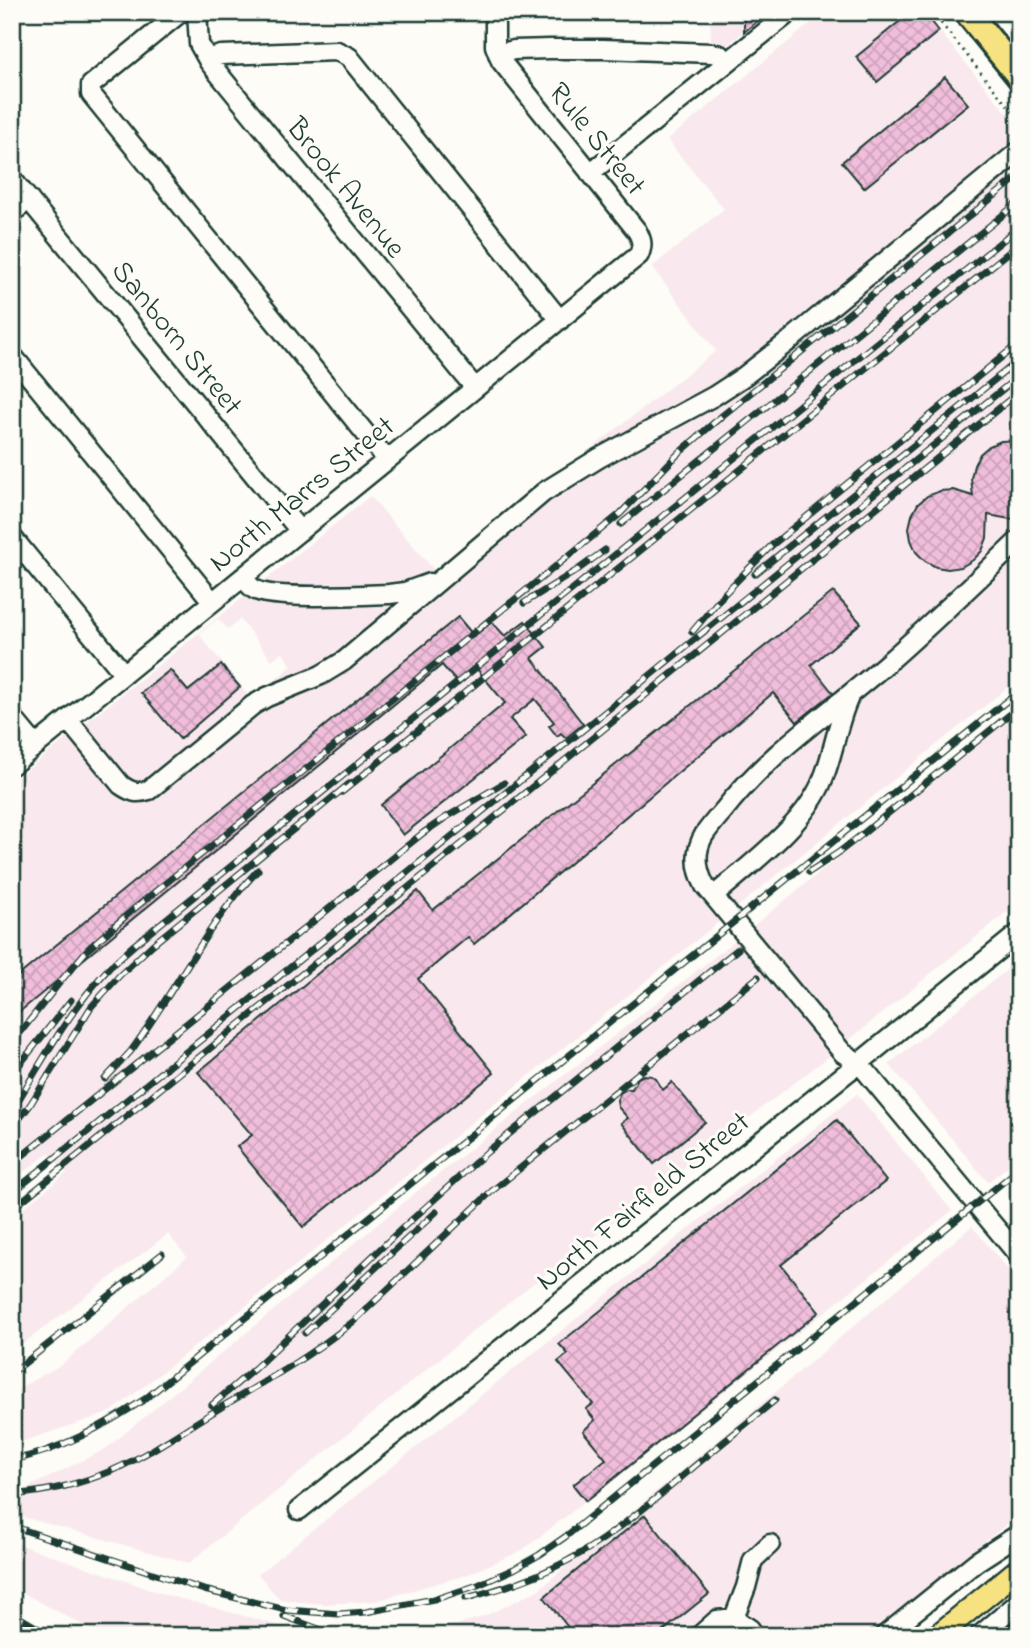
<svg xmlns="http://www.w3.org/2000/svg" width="1031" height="1648" font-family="'Indie Flower',sans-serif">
  <defs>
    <pattern id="building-cross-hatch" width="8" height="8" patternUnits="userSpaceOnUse" patternTransform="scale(1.75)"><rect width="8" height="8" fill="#f0bdda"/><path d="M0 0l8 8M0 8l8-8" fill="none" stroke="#cda3bc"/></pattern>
  </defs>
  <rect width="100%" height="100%" fill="#fdfcf7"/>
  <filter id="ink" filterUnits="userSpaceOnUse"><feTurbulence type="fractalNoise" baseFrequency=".0143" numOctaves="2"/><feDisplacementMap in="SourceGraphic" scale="14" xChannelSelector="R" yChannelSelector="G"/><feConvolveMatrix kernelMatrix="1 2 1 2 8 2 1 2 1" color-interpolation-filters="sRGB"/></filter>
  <g filter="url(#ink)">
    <path fill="#f9e9ee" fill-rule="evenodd" d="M710,12H769L726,46L711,47Z
      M825,12H924L1019,128V678L236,1314L111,1412L12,1445V1392L61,1365L187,1257L168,1234L12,1352V1217L67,1173L49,1153L12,1181V782L370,496L435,571L716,351L652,267L724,209L667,140ZM218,619L228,629L240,619L272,660L282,652L292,666L251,699L199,634Z
      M1019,711V902L832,1054L518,1295L189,1563L12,1514V1499L33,1485L107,1448L425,1185L737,939Z
      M1019,960V1157L988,1182L889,1064Z
      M857,1094L952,1211L586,1501L521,1551L466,1575L375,1601L324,1604L280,1600L258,1574Z
      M972,1226L1019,1283V1515L864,1636H424L487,1615L538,1590L785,1384Z
      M12,1542L167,1595L284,1627L308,1636H103L12,1587Z"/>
    <path fill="url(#building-cross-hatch)" stroke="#1f3d34" stroke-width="2" d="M744,12H769L744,32Z
      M893,12H924L939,31L877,82L856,57L900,21Z
      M945,77L968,104L864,188L842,162Z
      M1019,440V517L1010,519L988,515L987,538L982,551L973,560L961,567L948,569L936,567L925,561L916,552L911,540L909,528L912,515L918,504L927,496L940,491L953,490L973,496L971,478L974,465L980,454L989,446L1001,441Z
      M833,592L861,623L811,665L833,693L797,722L773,693L474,944L468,937L418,979L494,1073L303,1227L237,1147L252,1135L198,1072L418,891L433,910Z
      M458,617L474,636L492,622L505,636L525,621L546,647L532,658L583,724L566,738L561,733L557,736L549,726L554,722L535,699L510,719L526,737L403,835L381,805L505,703L477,669L459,685L442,665L12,1018V981Z
      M221,665L240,687L180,739L141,693L170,670L188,691Z
      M644,1075L652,1076L656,1079L663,1090L672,1082L705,1122L654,1164L621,1123L628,1118L618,1107L617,1100L620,1093L627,1089H632L638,1078Z
      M837,1120L886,1181L781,1265L819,1312L586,1501L573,1485L606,1459L583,1431L595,1420L586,1409L593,1404L558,1362L568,1354L559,1344Z
      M645,1515L709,1594L657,1636H575L544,1597Z"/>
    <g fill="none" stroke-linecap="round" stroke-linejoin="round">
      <defs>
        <path id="minor" d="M181,12L91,85V94L387,460
          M197,12L199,44L209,62L475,388
          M498,54L514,50L550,49H603L712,53L720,55L728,62
          M209,62L214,57L221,55L337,51L349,57L560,320
          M590,173L790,12
          M12,179L300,531
          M12,213L29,199
          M12,355L212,601
          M12,537L124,674
          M1019,540C975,582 932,624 886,664C831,712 769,752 724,810C717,818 710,826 704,835C694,852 696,869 705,886L843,1053L859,1063L1019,1256
          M243,577C246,580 249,586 254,589C271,600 364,595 389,594L405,592L430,583
          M12,717L36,746
          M68,720L121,785C131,792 137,794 149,790L253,705L267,697L321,675L344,661L544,492L599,458L714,396L743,377L789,341L1019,151
          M12,765L639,255C643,245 642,240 637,231L501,61L495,46V12
          M714,896C750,864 806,824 823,779C834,752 837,723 849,697
          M299,1510L859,1063L1019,933
          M734,1618L746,1587L753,1560L770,1544
          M699,1636L717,1620L734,1618L750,1629L755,1636
          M884,1636L976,1562L1019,1534
          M979,1636L1019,1602
          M1014,1636L1019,1632"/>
        <path id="major" d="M937,1636L1019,1569"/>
        <path id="highway" d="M967,12L1019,76"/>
      </defs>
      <use href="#minor" stroke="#1f3d34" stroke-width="23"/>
      <use href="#major" stroke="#1f3d34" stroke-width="26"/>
      <use href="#highway" stroke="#1f3d34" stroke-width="30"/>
      <path stroke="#1f3d34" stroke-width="2.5" stroke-dasharray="2 5" stroke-linecap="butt" d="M932,12L1019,120
        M999,12L1019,36"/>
      <use href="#minor" stroke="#fdfcf7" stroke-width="18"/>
      <use href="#major" stroke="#f6e281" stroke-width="21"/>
      <use href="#highway" stroke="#f6e281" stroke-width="24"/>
      <defs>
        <path id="rail" d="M621,524L1019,202
          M755,574L1019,360
          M524,603L576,571L605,550
          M692,632L724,594L771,546L1019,343
          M342,792L1019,244
          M809,872L838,853L865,832L1019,707
          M12,1043L60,982L88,949L135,908L620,514L678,454L723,415L1019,176
          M12,1074L71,1000
          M105,1079C114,1069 123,1060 131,1051C175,991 206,925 258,870
          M12,1111C42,1061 70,1009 110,967C118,959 126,952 134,945L1019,227
          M12,1128L30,1105L91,1007L120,975L152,945L349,784
          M12,1164L423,833L445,818L504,783
          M12,1193L1019,376
          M12,1209L1019,392
          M305,1333L436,1212
          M12,1373L162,1254
          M212,1405L255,1368L397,1233L487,1152L738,949
          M12,1460C60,1451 105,1425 145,1399L1019,691
          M12,1495C46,1492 80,1484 111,1471C150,1454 187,1428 223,1406C268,1380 313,1354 354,1321L492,1191L758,977
          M12,1526L204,1590L286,1610L339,1614L366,1612L439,1598L478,1585L514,1569L539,1555L565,1537L1019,1169
          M466,1598C501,1589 535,1578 567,1561C605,1541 638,1513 671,1486C705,1457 740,1429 775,1400
          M12,1613L51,1636
          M284,1616L337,1636
          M12,1628L26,1636"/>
      </defs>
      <use href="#rail" stroke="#1f3d34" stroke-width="7"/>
      <use href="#rail" stroke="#fdfcf7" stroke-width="4.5" stroke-dasharray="13" stroke-linecap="butt"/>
    </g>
  </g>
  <g text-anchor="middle" stroke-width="6" stroke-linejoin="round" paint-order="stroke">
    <g font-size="30" fill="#1f3d34" stroke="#fdfcf7">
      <text transform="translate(598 138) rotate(51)" y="10">Rule Street</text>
      <text transform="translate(347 187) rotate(51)" y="10">Brook Avenue</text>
      <text transform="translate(178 337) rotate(51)" y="10">Sanborn Street</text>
      <text transform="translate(301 493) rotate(-39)" y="10">North Marrs Street</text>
      <text transform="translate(642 1200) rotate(-39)" y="10">North Fairfield Street</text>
    </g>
  </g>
  <rect width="1031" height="1648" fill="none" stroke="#fdfcf7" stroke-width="42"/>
  <rect x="21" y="21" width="989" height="1606" fill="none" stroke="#1f3d34" stroke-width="2.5" filter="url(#ink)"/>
</svg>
